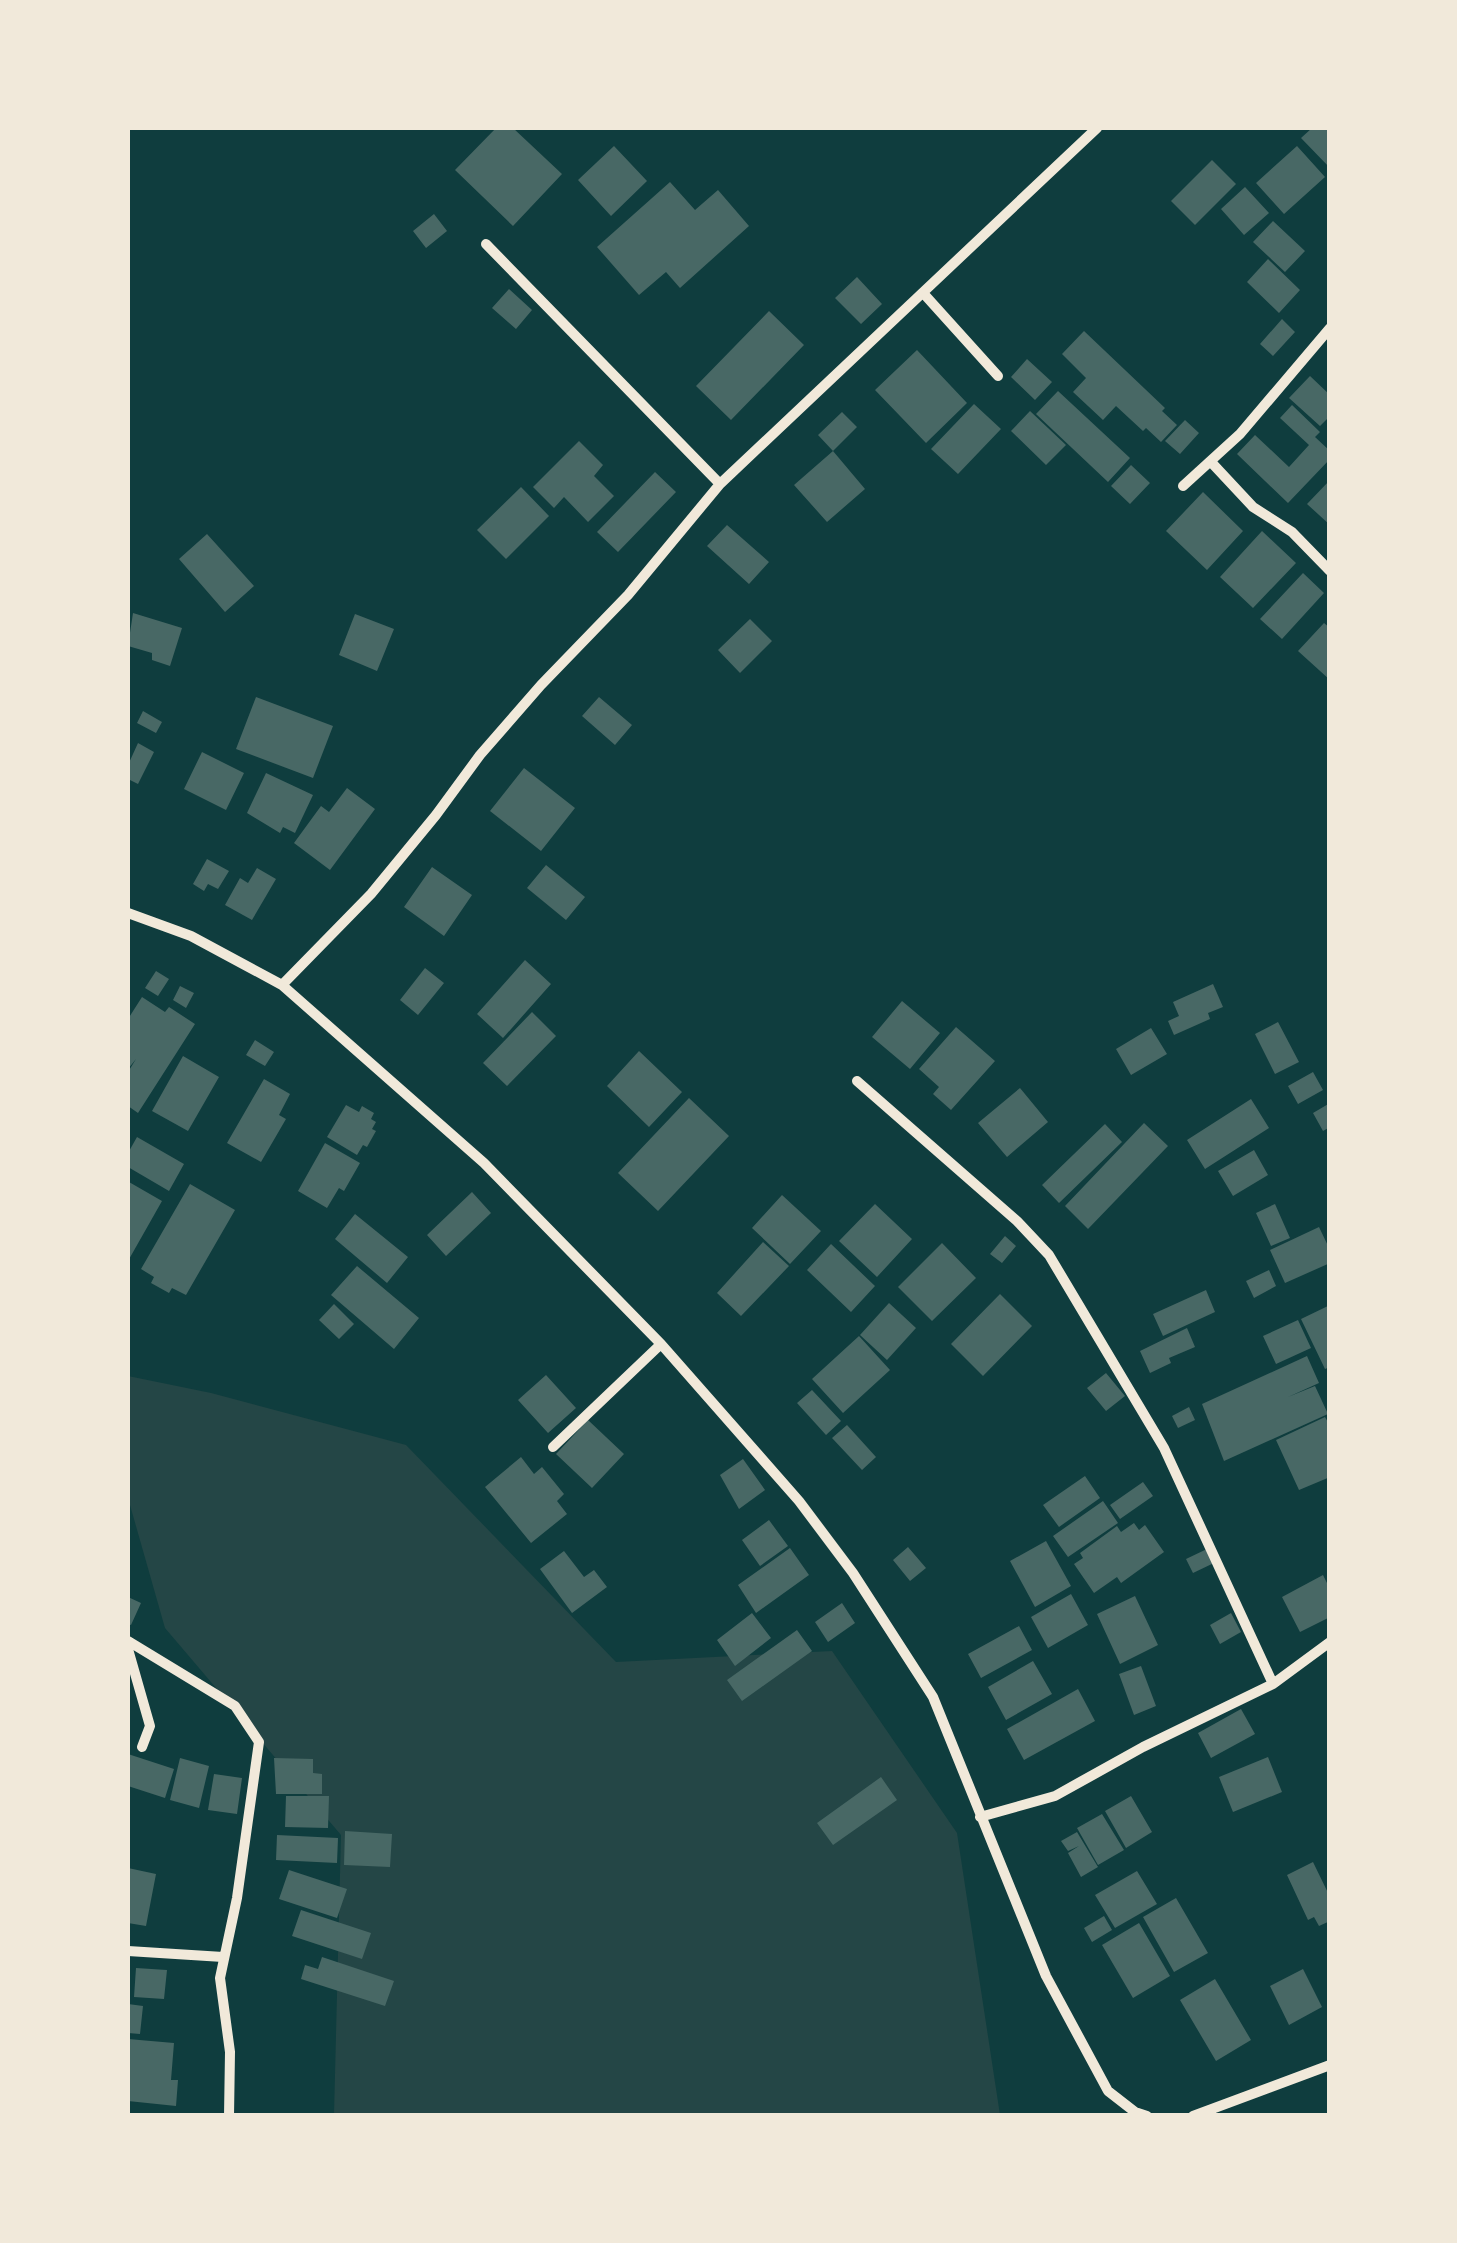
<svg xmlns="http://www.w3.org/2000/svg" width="1457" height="2243" font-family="Lato,sans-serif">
  <rect width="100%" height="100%" fill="#0f3d3e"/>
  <path fill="#244646" d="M128,1376L211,1393L406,1445L616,1662L832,1651L957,1833L1000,2115H334L341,1835L165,1628L128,1498Z"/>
  <path fill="#486865" d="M496,128H513L562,174L513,226L455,170Z
    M1312,128H1330V168L1301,138Z
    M614,146L647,181L611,216L578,180Z
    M1297,146L1325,177L1284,214L1256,183Z
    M1212,160L1236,184L1195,225L1171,201Z
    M670,182L695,210L718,190L749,226L680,288L666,272L639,295L597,247Z
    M1245,187L1269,213L1244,235L1221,209Z
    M434,214L447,231L426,248L413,231Z
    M1273,221L1305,251L1285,272L1253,242Z
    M1268,259L1300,290L1279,313L1247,282Z
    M857,277L882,304L861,324L835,298Z
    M509,289L532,310L516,329L492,308Z
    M769,311L804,345L731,420L696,386Z
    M1282,319L1295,332L1273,356L1260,344Z
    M1084,331L1165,408L1162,411L1177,425L1161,442L1146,428L1143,431L1116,406L1103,420L1073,392L1086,378L1062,354Z
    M917,350L967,403L926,443L875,390Z
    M1027,359L1052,382L1035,400L1011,377Z
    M1310,376L1330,395V416L1320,426L1289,398Z
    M1058,391L1130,458L1108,482L1036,414Z
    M974,404L1001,429L958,474L931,449Z
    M1292,405L1320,432L1315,437L1330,451V459L1288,503L1237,454L1255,435L1289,467L1309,445L1280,418Z
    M1030,411L1066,445L1046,465L1011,431Z
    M842,412L857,427L833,451L865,489L827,522L794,485L833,451L818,435Z
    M1185,420L1199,433L1180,454L1165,441Z
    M579,441L603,465L594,476L614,496L588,522L564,497L554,508L533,487Z
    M1131,465L1150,483L1130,504L1111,486Z
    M655,472L676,492L618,552L597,532Z
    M1330,480V525L1307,504Z
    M521,487L549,516L506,559L477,530Z
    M1203,492L1243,531L1207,570L1166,531Z
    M727,525L769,562L749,584L707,546Z
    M1262,531L1296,563L1253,608L1220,577Z
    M207,534L254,586L225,612L179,559Z
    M1303,573L1324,593L1282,639L1260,619Z
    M133,613L182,628L170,666L152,660V653L128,646Z
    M355,614L394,629L377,671L339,655Z
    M750,619L772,641L740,673L718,650Z
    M1324,623L1330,628V680L1298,651Z
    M256,697L333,726L313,778L236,749Z
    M599,697L632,725L615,745L582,716Z
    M143,711L162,722L156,733L137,723Z
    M138,743L154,752L138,784L128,779V765Z
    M202,752L244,773L226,810L184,789Z
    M524,768L575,808L541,851L490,811Z
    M266,773L313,795L295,833L283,827L280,833L247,813Z
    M347,788L375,809L330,870L294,843L321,806L329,812Z
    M207,859L229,871L218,889L208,884L204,891L193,884Z
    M546,865L585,897L566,920L527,888Z
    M432,867L472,895L444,936L404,907Z
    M257,868L276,879L252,920L225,905L240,878L248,883Z
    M525,960L551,984L503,1038L477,1014Z
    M425,968L444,983L418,1015L400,1000Z
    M156,971L169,979L158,996L145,988Z
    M1213,984L1223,1007L1208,1013L1210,1019L1174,1035L1168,1021L1179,1016L1173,1002Z
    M180,986L194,993L186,1008L173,1000Z
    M142,997L165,1012L169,1007L195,1024L138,1113L128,1106V1072L136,1059L128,1069V1019Z
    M902,1001L940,1033L910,1069L872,1037Z
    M532,1012L556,1036L507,1086L483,1063Z
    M1278,1022L1299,1062L1275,1074L1255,1034Z
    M956,1027L995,1061L951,1110L933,1094L939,1087L919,1069Z
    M1151,1028L1167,1054L1131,1075L1116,1049Z
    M255,1040L274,1052L265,1066L246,1055Z
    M639,1051L682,1092L649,1127L607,1086Z
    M183,1056L219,1077L188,1131L152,1111Z
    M1313,1072L1323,1090L1298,1104L1288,1086Z
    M264,1079L290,1094L279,1115L286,1119L261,1162L227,1143Z
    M1020,1088L1048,1122L1007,1157L978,1123Z
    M689,1098L729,1136L658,1211L618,1173Z
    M1251,1099L1269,1128L1205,1169L1187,1140Z
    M1330,1103V1127L1323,1131L1313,1113Z
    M346,1105L359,1112L362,1106L374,1113L371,1119L376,1122L372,1129L376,1131L367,1147L363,1145L357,1155L327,1137Z
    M1144,1123L1168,1146L1088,1229L1065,1206Z
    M1105,1124L1122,1142L1059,1203L1042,1185Z
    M137,1137L184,1164L169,1191L128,1167V1153Z
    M325,1143L360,1163L344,1191L339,1188L327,1208L298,1191Z
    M1254,1150L1268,1175L1233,1196L1218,1171Z
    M129,1182L162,1201L128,1261V1186Z
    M190,1184L235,1210L186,1295L172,1288L169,1293L151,1283L154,1277L141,1269Z
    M472,1192L491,1213L446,1256L427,1235Z
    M782,1195L821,1231L790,1264L752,1228Z
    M875,1204L912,1239L877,1277L839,1241Z
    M1275,1204L1290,1238L1271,1246L1256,1213Z
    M355,1214L408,1257L387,1283L335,1239Z
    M1319,1227L1330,1250V1263L1285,1283L1270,1250Z
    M1005,1236L1016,1246L1002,1263L990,1254Z
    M763,1242L789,1266L741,1316L717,1293Z
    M942,1243L976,1278L932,1321L898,1287Z
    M831,1244L875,1286L851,1312L807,1270Z
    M357,1266L419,1318L394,1349L331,1295Z
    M1269,1270L1276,1286L1254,1298L1246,1281Z
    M1206,1290L1215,1312L1163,1336L1153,1314Z
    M1000,1294L1032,1326L983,1376L951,1344Z
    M889,1303L916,1328L887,1360L860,1335Z
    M334,1304L354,1324L339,1339L319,1320Z
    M1330,1305V1367L1325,1369L1301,1319Z
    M1298,1320L1311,1348L1276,1364L1263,1336Z
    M1187,1328L1195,1347L1169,1358L1171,1363L1150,1373L1140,1351Z
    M859,1336L890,1370L843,1413L812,1379Z
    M1307,1356L1319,1383L1288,1397L1315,1386L1328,1414L1224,1461L1202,1404Z
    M1106,1373L1125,1396L1106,1411L1087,1388Z
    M546,1375L576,1408L548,1433L518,1400Z
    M812,1390L841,1421L826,1435L797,1403Z
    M1189,1407L1195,1420L1178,1428L1172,1416Z
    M1325,1417L1330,1426V1477L1299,1490L1276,1440Z
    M588,1420L624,1454L592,1488L556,1454Z
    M847,1425L876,1457L862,1470L832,1438Z
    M521,1457L534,1474L542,1467L564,1494L557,1501L567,1514L531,1543L485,1487Z
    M743,1459L765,1490L739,1509L720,1475Z
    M1085,1476L1100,1498L1059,1527L1043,1505Z
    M1143,1482L1153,1496L1120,1519L1110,1505Z
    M1103,1501L1118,1523L1068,1557L1053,1536Z
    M769,1520L788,1546L760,1566L742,1540Z
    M1134,1523L1139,1530L1145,1525L1164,1552L1121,1583L1117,1577L1094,1593L1074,1564L1083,1558L1080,1553L1117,1526L1121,1532Z
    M1046,1541L1071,1586L1035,1607L1010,1561Z
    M908,1547L926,1568L910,1581L893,1560Z
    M790,1548L809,1575L756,1613L738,1585Z
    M1209,1548L1216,1562L1193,1573L1186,1559Z
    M564,1551L584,1577L594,1570L607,1587L572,1613L540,1569Z
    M1323,1575L1330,1589V1617L1300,1632L1282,1597Z
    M1071,1594L1088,1625L1048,1648L1031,1617Z
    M1135,1596L1158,1645L1120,1664L1097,1614Z
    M128,1597L141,1603L131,1625L128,1624Z
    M842,1603L855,1623L828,1642L815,1622Z
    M752,1613L771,1638L735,1666L717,1640Z
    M1231,1613L1241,1632L1220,1644L1210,1625Z
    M1019,1626L1032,1650L981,1678L968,1654Z
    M797,1630L812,1651L742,1701L727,1680Z
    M1033,1661L1052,1694L1006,1720L988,1687Z
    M1141,1666L1156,1706L1134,1715L1119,1674Z
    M1078,1689L1095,1721L1024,1760L1007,1729Z
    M1241,1709L1255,1734L1211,1758L1198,1733Z
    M128,1754L174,1769L165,1798L128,1786Z
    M1268,1757L1282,1792L1233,1812L1219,1777Z
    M180,1758L209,1766L199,1808L170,1800Z
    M274,1758L313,1759V1773L322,1774V1794H276Z
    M214,1774L242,1778L237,1814L208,1810Z
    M881,1777L897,1800L833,1845L817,1823Z
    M286,1796H329L328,1828L285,1827Z
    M1131,1796L1152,1832L1126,1848L1105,1811Z
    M1102,1814L1124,1850L1098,1865L1077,1828Z
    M345,1831L392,1834L390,1867L344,1865Z
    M1077,1832L1098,1867L1081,1877L1068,1853L1079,1846L1068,1851L1061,1841Z
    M277,1835L338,1838L337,1863L276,1860Z
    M1313,1862L1330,1897V1921L1319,1926L1314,1917L1308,1920L1287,1875Z
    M128,1868L156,1874L146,1926L128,1923Z
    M289,1870L347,1889L337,1918L279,1899Z
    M1137,1871L1157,1904L1115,1928L1095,1895Z
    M1176,1898L1208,1953L1174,1972L1143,1917Z
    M301,1910L371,1933L362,1959L292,1936Z
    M1104,1916L1112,1930L1092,1942L1084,1928Z
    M1139,1923L1170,1976L1133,1998L1102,1945Z
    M322,1957L394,1981L385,2006L301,1979L305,1965L318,1969Z
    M136,1968L167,1970L164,1999L134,1997Z
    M1303,1969L1322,2007L1289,2025L1270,1986Z
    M1215,1979L1251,2040L1216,2061L1180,2000Z
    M128,2004L143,2006L140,2034L128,2033Z
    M128,2039L174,2043L171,2080H178L176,2106L128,2101Z"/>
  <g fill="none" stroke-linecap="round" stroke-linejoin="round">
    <path stroke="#f1e9da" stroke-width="10" d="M486,244L720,484
      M924,294L998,376
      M1211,462L1253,507L1292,532L1330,571
      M1183,486L1240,434L1330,328
      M128,913L191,936L282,985L484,1163L661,1344L799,1501L853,1573L933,1697L1046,1976L1108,2091L1135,2112L1147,2116
      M282,985L371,894L436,815L480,755L541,685L628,595L720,484L1097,128
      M857,1081L1017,1221L1049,1255L1164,1448L1273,1684
      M553,1447L661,1344
      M128,1641L235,1706L259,1742L237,1898L220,1978L230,2052L229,2116
      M128,1649L150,1726L142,1747
      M980,1817L1055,1796L1143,1747L1273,1684L1330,1642
      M128,1951L223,1957
      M1193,2116L1330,2065"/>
  </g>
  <rect width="1457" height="2243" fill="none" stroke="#f1e9da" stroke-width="260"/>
</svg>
